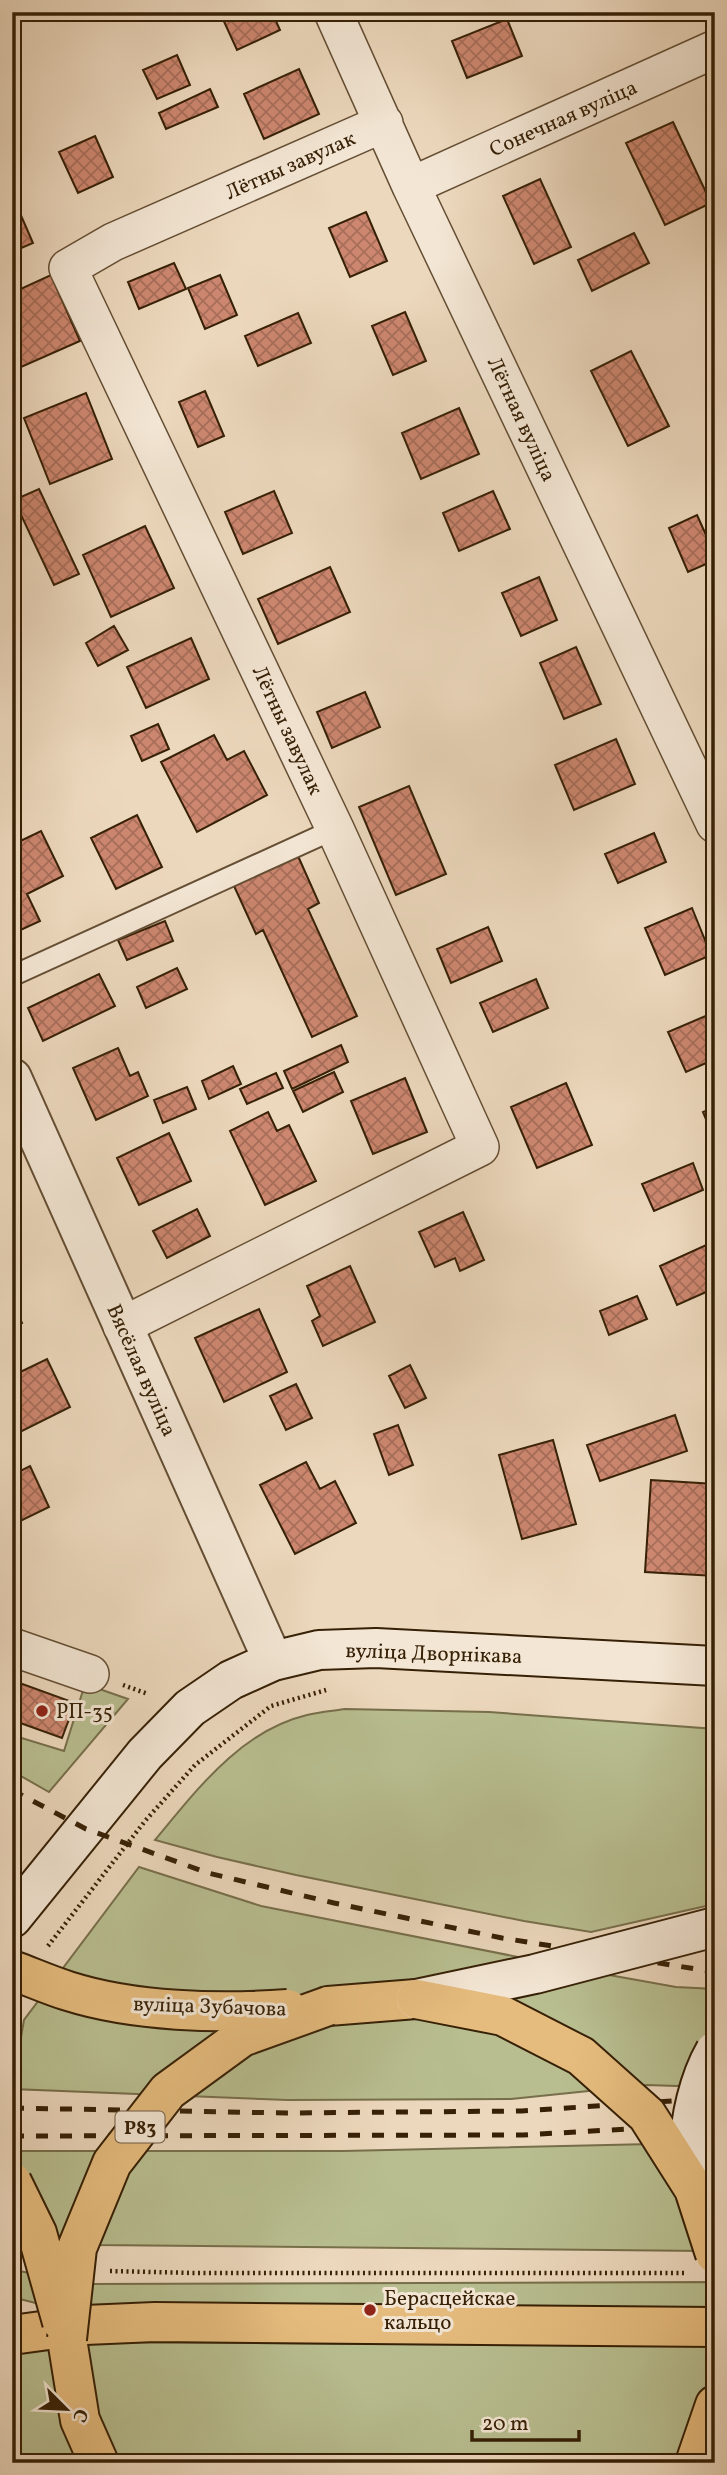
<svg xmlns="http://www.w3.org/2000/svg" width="727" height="2475" font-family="Vollkorn,serif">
  <defs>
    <pattern id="building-cross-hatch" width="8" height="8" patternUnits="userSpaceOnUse" patternTransform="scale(1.75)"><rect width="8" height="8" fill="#cd8770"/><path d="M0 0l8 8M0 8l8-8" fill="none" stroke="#a76e5a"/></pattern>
  </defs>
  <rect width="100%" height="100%" fill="#ecd8bd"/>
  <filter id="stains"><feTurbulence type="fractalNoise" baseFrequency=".00286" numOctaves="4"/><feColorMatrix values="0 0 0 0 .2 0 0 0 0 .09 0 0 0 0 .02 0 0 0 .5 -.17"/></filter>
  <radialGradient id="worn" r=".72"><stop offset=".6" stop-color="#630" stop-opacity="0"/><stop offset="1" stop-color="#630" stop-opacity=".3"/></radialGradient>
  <path fill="#b8be90" stroke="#776f4b" stroke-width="2" d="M85,1684L128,1699L49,1792L12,1771V1735L64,1751Z
    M345,1709L489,1712L715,1729V1904L591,1932L524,1921L296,1875L217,1857L155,1840C197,1790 240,1731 307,1715C319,1712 332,1711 345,1709Z
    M139,1867L261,1906L609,1975L676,1987L715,1989V2077L677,2086L647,2085L511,2099L288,2100L12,2089L24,2020Z
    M651,2144L703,2251L95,2245L53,2241L12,2193V2151H343Z
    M12,2265L19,2271L90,2284L715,2282V2308L51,2307L12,2297Z
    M87,2342L715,2346V2463H22L12,2458V2353Z"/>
  <path fill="url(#building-cross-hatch)" stroke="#362006" stroke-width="2" d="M228,12H272L280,30L237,50L221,15Z
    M507,19L522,56L467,78L452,41Z
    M177,55L190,85L157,99L143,70Z
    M299,69L319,114L264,139L244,94Z
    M210,89L218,107L166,129L159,113Z
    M673,122L711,203L665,225L626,143Z
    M95,136L113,177L78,193L59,152Z
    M540,179L571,247L534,264L503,196Z
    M16,204L33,243L12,252V205Z
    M366,212L387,261L350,277L329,228Z
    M634,233L649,263L592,291L578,260Z
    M174,263L186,289L139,309L128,282Z
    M51,275L80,341L12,371V311L20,307L14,292Z
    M220,275L237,315L205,329L188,288Z
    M405,312L426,361L393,375L372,326Z
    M298,313L311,343L258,366L245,336Z
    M631,351L669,426L628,446L591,371Z
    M205,391L224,436L198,447L179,402Z
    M86,393L112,459L50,484L24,418Z
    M459,408L479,454L421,479L402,433Z
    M39,489L79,574L54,585L14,500Z
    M274,491L292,533L243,554L225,512Z
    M493,491L510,529L459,551L443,513Z
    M697,515L715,555V560L688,572L669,528Z
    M145,526L174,588L111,617L83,555Z
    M330,567L350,612L278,644L258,599Z
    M539,577L557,620L521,636L502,593Z
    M114,626L128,650L98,666L86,643Z
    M191,638L209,679L146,708L127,667Z
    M576,647L601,704L564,719L540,663Z
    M365,692L380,727L332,748L317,712Z
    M158,724L169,749L142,761L131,736Z
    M214,735L227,760L244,751L267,795L197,832L161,762Z
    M616,739L635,784L574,810L555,765Z
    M409,786L446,874L396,895L359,807Z
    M137,815L162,867L116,889L91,838Z
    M41,831L63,876L27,894L40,921L12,934V845Z
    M654,833L666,862L618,883L605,854Z
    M298,856L319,903L308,909L357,1016L312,1037L263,930L256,934L234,886Z
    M692,908L711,955L665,975L645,928Z
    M165,921L173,941L127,960L118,940Z
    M488,927L502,961L451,983L437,949Z
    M177,968L187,989L146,1008L137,987Z
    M99,974L115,1006L43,1041L28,1008Z
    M536,979L548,1008L493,1032L480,1003Z
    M715,1012V1059L686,1072L668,1032Z
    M341,1045L348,1062L292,1089L284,1071Z
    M118,1048L130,1076L138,1072L148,1096L96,1120L73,1068Z
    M233,1066L241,1084L209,1099L202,1081Z
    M334,1072L343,1092L303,1112L293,1091Z
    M276,1073L283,1088L247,1104L240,1089Z
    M405,1078L427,1132L373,1154L351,1101Z
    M566,1083L592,1145L537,1168L511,1107Z
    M187,1087L196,1109L163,1123L154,1100Z
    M715,1107V1141L703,1112Z
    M268,1112L277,1131L289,1125L316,1181L265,1205L230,1131Z
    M169,1133L191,1181L139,1205L117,1158Z
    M693,1163L703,1190L654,1211L642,1184Z
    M197,1209L210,1236L167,1258L153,1231Z
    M463,1212L484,1260L460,1271L455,1258L435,1267L419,1232Z
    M715,1241V1288L677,1305L660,1266Z
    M350,1266L375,1322L323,1346L312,1321L320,1316L307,1286Z
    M637,1296L647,1319L609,1335L600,1311Z
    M12,1301L22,1323L12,1327Z
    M259,1309L287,1372L224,1402L195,1338Z
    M47,1359L70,1407L18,1433L12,1422V1376Z
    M410,1365L426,1398L405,1408L389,1376Z
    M296,1384L312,1418L286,1430L270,1396Z
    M675,1415L687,1451L600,1481L587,1445Z
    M398,1425L413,1465L389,1475L374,1434Z
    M553,1440L576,1524L522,1539L499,1455Z
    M306,1462L320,1489L335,1481L356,1523L295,1554L260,1485Z
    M30,1466L49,1507L12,1525V1475Z
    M651,1480L715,1484V1576L645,1572Z
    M14,1681L75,1703L62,1738L12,1720Z"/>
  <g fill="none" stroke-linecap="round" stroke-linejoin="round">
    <defs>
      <path id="service" d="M12,976L335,829"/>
      <path id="minor" d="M333,12L411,186L715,824
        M411,186L715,49
        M122,1326L480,1147L335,829L68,268L113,242L384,123
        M12,1647L90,1674"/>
      <path id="tertiary" d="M12,1078L273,1661"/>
      <path id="secondary" d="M12,1918L145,1754L190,1708L231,1680L273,1661L319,1650L376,1648L715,1666"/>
      <path id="primary" d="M12,2335L85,2325L155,2322L715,2327"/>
      <path id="trunk" d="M328,2006L416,1999
        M67,2339L80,2420L99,2463
        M695,2463L715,2405"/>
    </defs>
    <use href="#service" stroke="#644e34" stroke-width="23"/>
    <use href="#minor" stroke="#644e34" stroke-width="40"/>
    <use href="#tertiary" stroke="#644e34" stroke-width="42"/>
    <use href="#secondary" stroke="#362006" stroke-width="42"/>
    <use href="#primary" stroke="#362006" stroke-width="42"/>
    <use href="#trunk" stroke="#362006" stroke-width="42"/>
    <path stroke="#362006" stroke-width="4.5" stroke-dasharray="2 3.5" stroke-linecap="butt" d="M123,1685L148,1694
      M48,1946L145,1821L195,1765L271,1706L326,1690
      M110,2271L194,2273H686"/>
    <use href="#service" stroke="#f3e6d4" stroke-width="19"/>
    <use href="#minor" stroke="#f3e6d4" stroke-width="37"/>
    <use href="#tertiary" stroke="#f3e6d4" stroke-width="38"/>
    <use href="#secondary" stroke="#f3e6d4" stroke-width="38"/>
    <use href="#primary" stroke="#e6bc7e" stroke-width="38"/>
    <use href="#trunk" stroke="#e6bc7e" stroke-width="38"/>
    <path stroke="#362006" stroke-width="5" stroke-dasharray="12 12" stroke-linecap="butt" d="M12,1790L86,1829L208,1873L334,1903L502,1938L715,1972
      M12,2108L286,2113L522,2111L715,2098
      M12,2136L523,2135L715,2124"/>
    <defs>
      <path id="secondary-bridge" d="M416,1999L535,1974L715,1927
        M694,2189C693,2177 690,2164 690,2151C689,2120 699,2079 715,2051"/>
      <path id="trunk-bridge" d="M12,1970C31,1977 49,1985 68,1991C134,2012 219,2014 288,2009
        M416,1999L503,2016L581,2056L647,2115L694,2189L715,2254
        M12,2182L37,2233L62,2322
        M67,2339L77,2248L112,2163L168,2091L242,2037L328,2006"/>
    </defs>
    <use href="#secondary-bridge" stroke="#362006" stroke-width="42" stroke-linecap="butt"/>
    <use href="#trunk-bridge" stroke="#362006" stroke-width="42" stroke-linecap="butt"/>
    <use href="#secondary-bridge" stroke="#f3e6d4" stroke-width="38"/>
    <use href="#trunk-bridge" stroke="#e6bc7e" stroke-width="38"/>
  </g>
  <g fill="#8f2418" stroke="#f3e6d4" stroke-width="2.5">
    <circle cx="42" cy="1711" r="7"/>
    <circle cx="370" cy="2310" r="7"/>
  </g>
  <g text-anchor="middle" stroke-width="6" stroke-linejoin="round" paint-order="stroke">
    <rect fill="#f3e6d4" stroke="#6f5b44" stroke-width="2" x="115.5" y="2111.5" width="49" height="31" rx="5"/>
    <g font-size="19" font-weight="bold" fill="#362006">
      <text x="140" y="2134">Р83</text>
    </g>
    <g font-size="21" fill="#362006" stroke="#f3e6d4">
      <text transform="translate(563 118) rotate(-24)" y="7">Сонечная вуліца</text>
      <text transform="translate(290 165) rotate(-24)" y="7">Лётны завулак</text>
      <text transform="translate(522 419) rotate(65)" y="7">Лётная вуліца</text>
      <text transform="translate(288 730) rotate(65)" y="7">Лётны завулак</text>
      <text transform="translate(142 1370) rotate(66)" y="7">Вясёлая вуліца</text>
      <text transform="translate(434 1653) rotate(2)" y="7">вуліца Дворнікава</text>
      <text transform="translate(210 2006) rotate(2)" y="7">вуліца Зубачова</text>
    </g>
    <g font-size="21" fill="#362006" stroke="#f3e6d4" text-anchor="start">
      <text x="56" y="1718">РП-35</text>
      <text x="384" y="2305">Берасцейскае<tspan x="384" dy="24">кальцо</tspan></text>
    </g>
  </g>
  <rect width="727" height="2475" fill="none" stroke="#ecd8bd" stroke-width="42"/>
  <rect x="14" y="14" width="699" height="2447" fill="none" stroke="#362006" stroke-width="3.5"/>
  <rect x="21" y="21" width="685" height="2433" fill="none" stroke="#362006" stroke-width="2"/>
  <g transform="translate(66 2409) rotate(114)" stroke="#f3e6d4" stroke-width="5" paint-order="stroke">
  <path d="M0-5L12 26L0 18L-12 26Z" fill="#362006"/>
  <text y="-10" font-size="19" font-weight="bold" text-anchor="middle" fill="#362006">С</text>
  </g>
  <path d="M472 2430v10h107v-10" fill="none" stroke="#362006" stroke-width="3.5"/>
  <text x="482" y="2430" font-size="21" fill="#362006" stroke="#f3e6d4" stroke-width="5" paint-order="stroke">20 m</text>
  <rect width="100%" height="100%" filter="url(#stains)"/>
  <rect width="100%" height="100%" fill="url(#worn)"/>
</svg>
